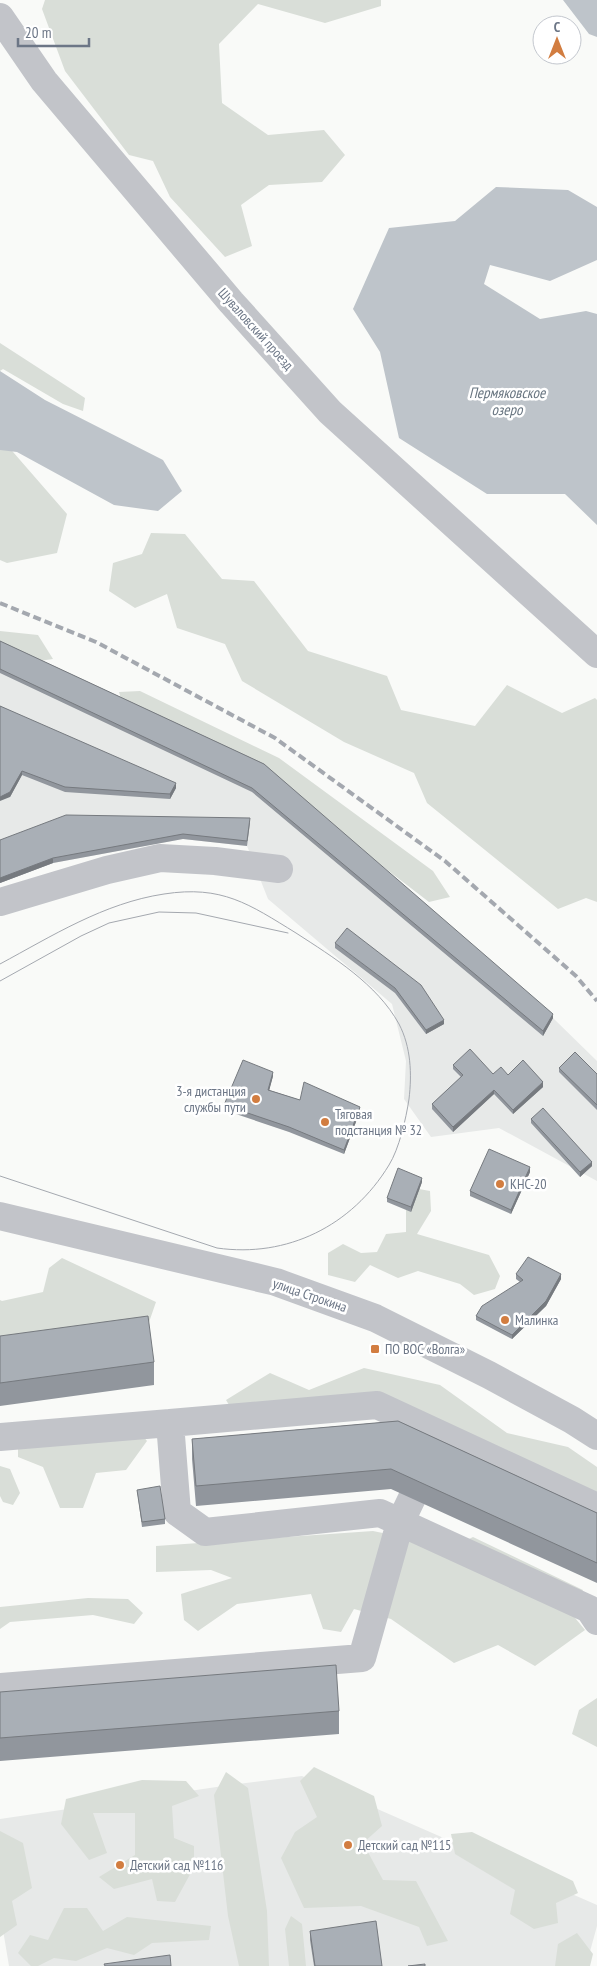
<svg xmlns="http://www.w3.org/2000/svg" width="597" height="1966" font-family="'PT Sans Narrow',sans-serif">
  <rect width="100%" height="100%" fill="#f9faf8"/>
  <path fill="#e7e9e8" d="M0,646L264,769L553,1018L597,1061V1181L499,1128L431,1137L404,1099L406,1061L392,1004L268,899L247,846L183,839L53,863L0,883Z
    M302,1776L597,1905V1926L586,1966H9L0,1912V1819L230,1785Z"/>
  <path fill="#d9ded8" d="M45,0H381V6L325,23L258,4L219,44L222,103L268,135L324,130L345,155L322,182L269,185L241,205L252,246L225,257L170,197L153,161L129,155L65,71L42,9Z
    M0,343L85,398L83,411L63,404L3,369L0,371Z
    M0,437L67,514L57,553L7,563L0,560Z
    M151,533L185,534L222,579L254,581L308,651L387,676L401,710L475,726L507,685L562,713L595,698L597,700V902L586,898L558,909L427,803L414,773L344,742L242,681L225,644L177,628L167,594L135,608L109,591L113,563L142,554Z
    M0,631L38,635L53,659L25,663L0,650Z
    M140,691L279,758L433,871L450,897L429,902L260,772L124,710L119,692Z
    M419,1189L430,1191L431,1211L417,1234L489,1255L500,1276L495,1289L474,1295L460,1284L418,1271L398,1278L370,1265L355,1282L328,1275V1253L343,1244L361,1253L377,1252L386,1234L406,1232V1201Z
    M62,1258L156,1302L147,1328L2,1340L0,1335V1300L2,1301L43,1292L49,1268Z
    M364,1368L440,1385L507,1433L568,1447L597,1467V1495L416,1410L234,1413L226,1400L270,1373L309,1390Z
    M126,1415L147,1441L126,1470L96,1473L83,1508H60L43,1467L18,1457V1447Z
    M0,1466L10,1469L20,1493L13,1505L3,1502L0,1496Z
    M373,1531L407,1538L443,1552L473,1537L583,1590L571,1613L585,1630L535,1666L498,1645L454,1663L391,1619L354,1609L341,1632L323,1629L311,1594L237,1604L198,1631L184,1620L181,1594L232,1578L211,1570L156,1572V1546Z
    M88,1598L128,1599L143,1613L134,1624L93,1615L10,1622L0,1629V1607Z
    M597,1698V1747L572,1734L579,1710Z
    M314,1767L374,1796L382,1826L363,1843L383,1880L416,1881L448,1941L427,1946L419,1927L361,1906L304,1908L281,1858L295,1832L317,1817L300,1781Z
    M226,1772L248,1788L267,1911L269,1966H239L228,1916L214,1795Z
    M142,1780L186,1781L199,1796L172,1806L174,1838L194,1846V1867L175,1902L157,1901L152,1879L114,1889L99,1877L135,1855V1813H93L107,1853L89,1860L61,1824L66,1799Z
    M0,1831L23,1843L32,1888L12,1901L17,1925L0,1937Z
    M472,1832L573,1881L578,1893L556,1903L558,1923L534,1929L510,1914L515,1890L455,1854L451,1834Z
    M64,1908H87L103,1931L127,1917L211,1926L209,1940L152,1943L134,1955L107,1948L76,1961L54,1958L38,1966H31L18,1953L30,1935L48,1940Z
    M291,1916L302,1924L306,1966H289L285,1929Z
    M577,1933L593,1954L590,1966H555L558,1944Z"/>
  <path fill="#bec4ca" d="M563,0H597V37L589,34Z
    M496,187L568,190L597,207V260L550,281L490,265L484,284L540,319L586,311L597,314V525L565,494H487L399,438L380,352L353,309L389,228L455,221Z
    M0,371L45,400L163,460L182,491L158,511L114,505L17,452L0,450Z"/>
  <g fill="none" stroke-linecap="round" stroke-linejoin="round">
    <path stroke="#c2c4c9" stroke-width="28" d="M0,17L44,81L231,302L330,412L597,654
      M0,902L107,870L160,858L215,861L279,869
      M0,1216L276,1282L375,1318L489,1375L572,1420L597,1436
      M0,1437L170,1423
      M597,1507L377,1405L170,1423L177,1512L205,1532L380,1513L589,1609L597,1621
      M0,1687L362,1658L400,1523L412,1498"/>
    <path stroke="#a4a8af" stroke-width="1" d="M0,964C52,936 104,903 164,894C222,885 249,904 296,933C333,957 377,984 399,1024C411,1047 412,1074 409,1099C406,1119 399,1149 389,1165C352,1226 287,1258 217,1248L0,1176
      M0,981L81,936L109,923L159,912L196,913L288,933"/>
    <path stroke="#a4a8af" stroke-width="4" stroke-dasharray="8 4" stroke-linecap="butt" d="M0,603L96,642L275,738L445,861L576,976L597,1001"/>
  </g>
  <path fill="#91969d" d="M0,641L264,764L553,1018L543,1036L252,792L0,673Z
    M0,706L176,788L170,799L65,792L22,775L10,797Z
    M250,823L247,846L183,839L53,863L0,883V840Z
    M335,943L444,1024L426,1034L395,993L335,948Z
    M453,1065L493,1074L508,1075L543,1087L513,1114L494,1094L453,1132L432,1109V1104L461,1077L453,1069Z
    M559,1068L597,1074V1110L559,1072Z
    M273,1076L269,1090L300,1100L360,1111L344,1154L289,1132L224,1110V1105Z
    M531,1119L592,1166L580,1177L531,1123Z
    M530,1172L511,1214L470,1196V1191Z
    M422,1182L411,1212L387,1202V1198Z
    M516,1274L561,1279L546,1306L512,1339L476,1320V1316L520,1282L516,1279Z
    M0,1336L154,1362V1385L0,1406Z
    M398,1421L597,1513V1583L391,1489L196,1506L192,1459V1439Z
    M137,1490L165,1519V1524L142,1527Z
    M0,1692L339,1711V1734L0,1761Z
    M310,1931L382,1966H314L310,1940Z"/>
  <path fill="#767a7f" d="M22,771V775L10,797L0,801V797Z
    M176,783V788L170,799V794Z
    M53,858V863L0,883V878Z
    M553,1014V1018L543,1036V1031Z
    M444,1020V1024L426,1034V1030Z
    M273,1072V1076L268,1095V1090Z
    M543,1082V1087L513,1114V1110Z
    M494,1090V1094L453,1132V1127Z
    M360,1107V1111L344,1154V1150Z
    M592,1162V1166L580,1177V1172Z
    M530,1167V1172L511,1214V1210Z
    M422,1178V1182L411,1212V1207Z
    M561,1274V1279L546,1306L512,1339V1335Z"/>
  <path fill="#a9afb6" stroke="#767a7f" d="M0,641L264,764L553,1014L543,1031L252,788L0,669Z
    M0,706L176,783L170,794L65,787L22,771L10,792L0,797Z
    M66,815L250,818L247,841L183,834L53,858L0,878V840Z
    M347,928L421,985L444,1020L426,1030L395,988L335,943Z
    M470,1049L493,1074L501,1067L508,1075L523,1060L543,1082L513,1110L494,1090L453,1127L432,1104L463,1075L453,1065Z
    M575,1052L597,1074V1105L559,1068Z
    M243,1060L273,1072L268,1090L300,1100L304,1082L360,1107L344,1150L289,1127L224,1105Z
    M543,1108L592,1162L580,1172L531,1119Z
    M489,1149L530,1167L511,1210L470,1191Z
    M398,1168L422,1178L411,1207L387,1198Z
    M528,1257L561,1274L546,1301L512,1335L476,1316L482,1306L523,1280L516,1274Z
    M148,1316L154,1362L0,1383V1336Z
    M398,1421L597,1513V1563L391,1469L196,1486L192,1439Z
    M160,1486L165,1519L142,1522L137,1490Z
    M336,1665L339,1711L0,1738V1692Z
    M376,1921L382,1966H315L310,1931Z
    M170,1955L171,1966H105L104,1964Z
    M425,1964V1966H408Z"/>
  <g fill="#d27d40" stroke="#fff" stroke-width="2">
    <circle cx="256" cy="1099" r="5"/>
    <circle cx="325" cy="1122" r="5"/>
    <circle cx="500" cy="1184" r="5"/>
    <circle cx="505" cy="1320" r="5"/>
    <rect x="370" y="1344" width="10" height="10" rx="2.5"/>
    <circle cx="348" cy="1845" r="5"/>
    <circle cx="120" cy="1865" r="5"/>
  </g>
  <g text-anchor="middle" stroke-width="5" stroke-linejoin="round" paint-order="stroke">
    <g font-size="14" fill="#6c7686" stroke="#fff">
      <text transform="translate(256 329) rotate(48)" y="5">Шуваловский проезд</text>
      <text transform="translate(310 1295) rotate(19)" y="5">улица Строкина</text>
    </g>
    <g font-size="14" fill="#6c7686" stroke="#fff" text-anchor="start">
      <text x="246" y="1096" text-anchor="end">3-я дистанция<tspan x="246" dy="16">службы пути</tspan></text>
      <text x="335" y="1119">Тяговая<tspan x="335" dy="16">подстанция № 32</tspan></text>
      <text x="510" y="1189">КНС-20</text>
      <text x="515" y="1325">Малинка</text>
      <text x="385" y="1354">ПО ВОС «Волга»</text>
      <text x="358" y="1850">Детский сад №115</text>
      <text x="130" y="1870">Детский сад №116</text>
    </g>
    <g font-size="15" font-style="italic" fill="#687580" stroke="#fff">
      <text x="507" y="398">Пермяковское<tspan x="507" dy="17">озеро</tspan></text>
    </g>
  </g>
  <g transform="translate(557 40)"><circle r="24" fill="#ffffff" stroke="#c4c8cf"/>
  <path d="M0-4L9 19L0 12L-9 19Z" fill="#d27d40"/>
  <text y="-8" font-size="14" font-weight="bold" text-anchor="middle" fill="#6c7686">С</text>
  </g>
  <path d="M18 38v8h71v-8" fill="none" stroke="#6c7686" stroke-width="2.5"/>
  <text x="25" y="38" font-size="15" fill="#6c7686" stroke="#ffffff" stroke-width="4" paint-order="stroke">20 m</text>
</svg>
